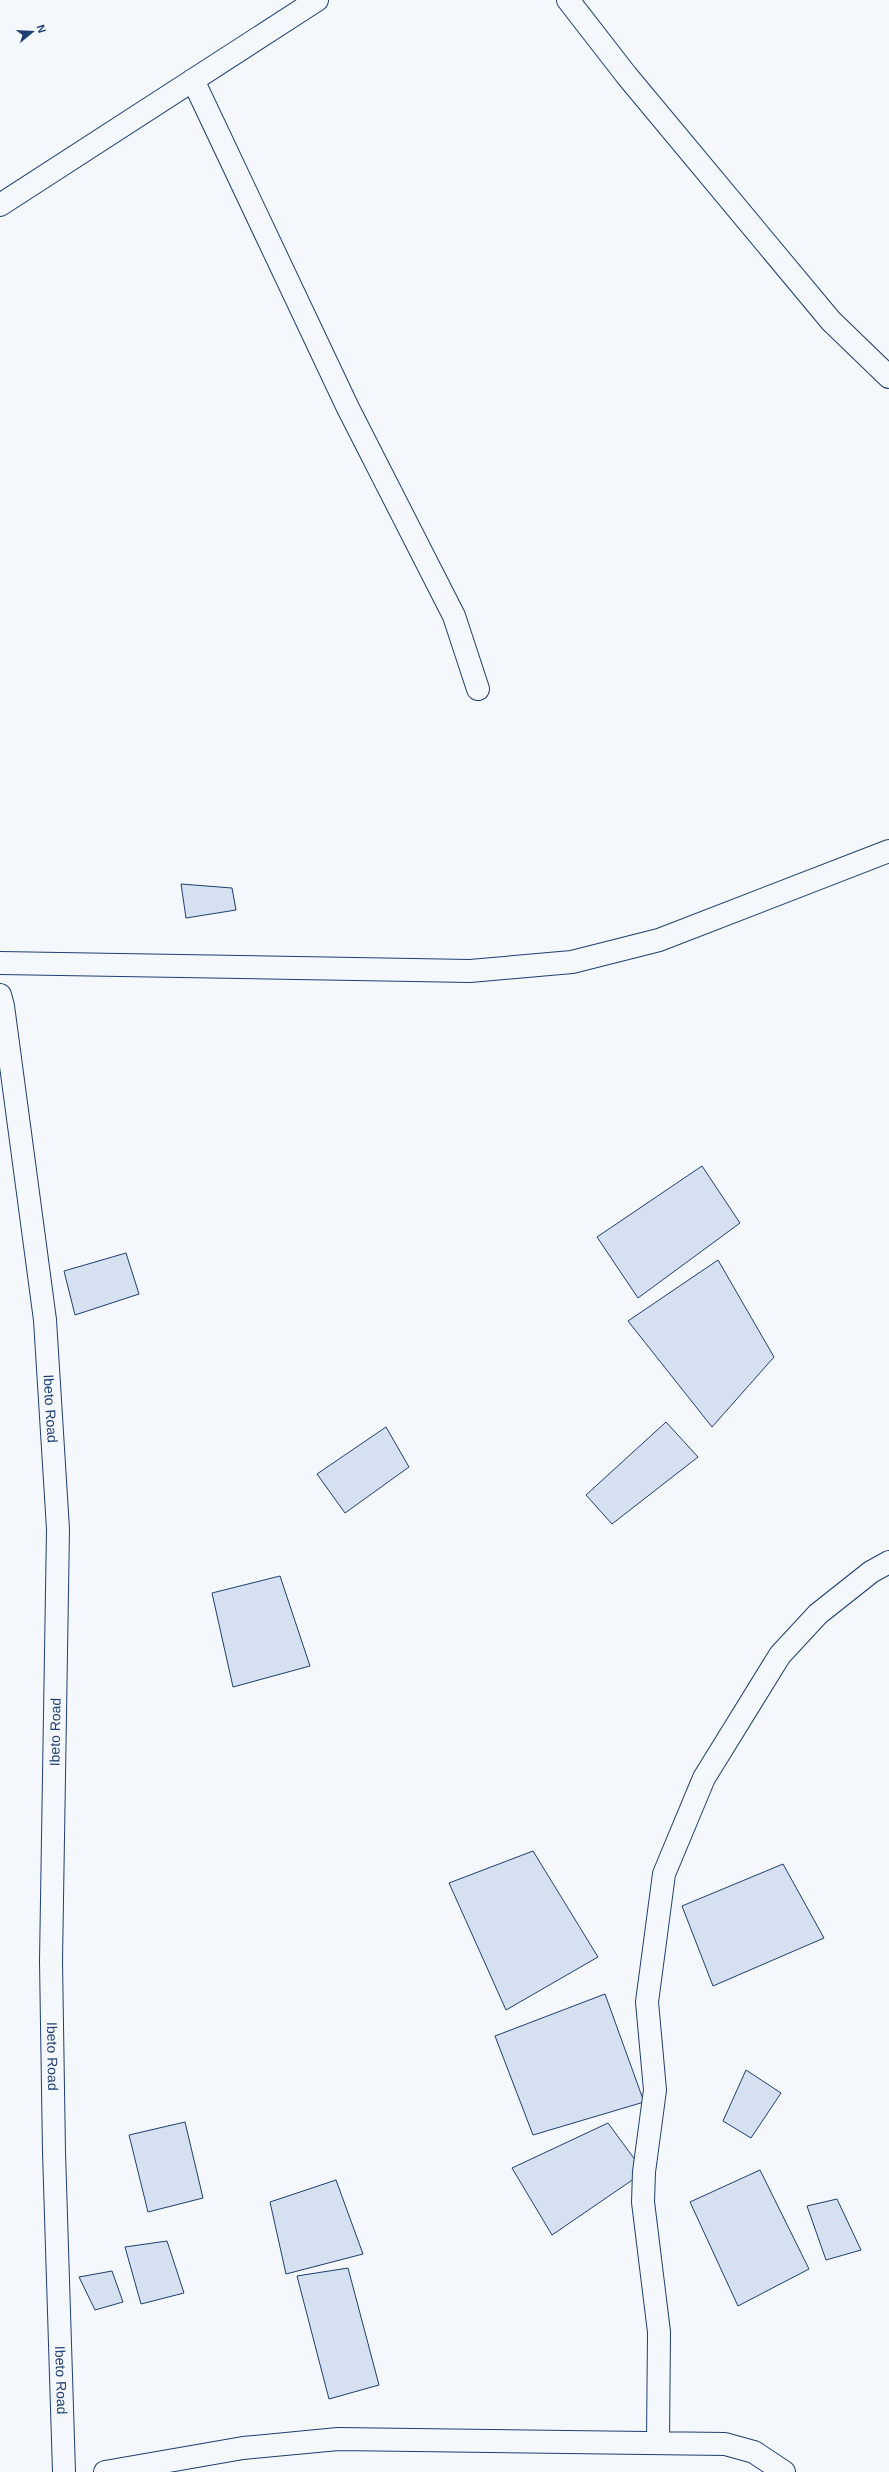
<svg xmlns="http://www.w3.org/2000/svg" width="889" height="2472" font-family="Helvetica,sans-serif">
  <rect width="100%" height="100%" fill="#f4f7fb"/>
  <path fill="#d5e0f0" stroke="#1d3f73" d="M181,884L232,888L236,910L186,918Z
    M702,1166L740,1223L638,1298L597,1237Z
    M126,1253L139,1294L75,1315L64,1271Z
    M718,1260L774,1357L712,1427L628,1321Z
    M666,1422L698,1457L612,1524L586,1495Z
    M386,1427L409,1467L345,1513L317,1474Z
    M280,1576L310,1666L233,1687L212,1593Z
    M533,1851L598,1957L506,2010L449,1883Z
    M783,1864L824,1938L713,1986L682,1906Z
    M605,1994L644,2102L533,2135L495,2036Z
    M746,2070L781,2093L751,2138L723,2121Z
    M185,2122L203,2198L148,2212L129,2135Z
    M608,2123L644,2172L552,2235L512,2168Z
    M760,2170L809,2269L738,2306L690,2202Z
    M336,2180L363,2254L286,2274L270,2202Z
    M837,2199L861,2250L826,2260L807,2206Z
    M167,2241L184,2293L141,2304L125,2247Z
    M348,2268L379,2385L329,2399L297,2276Z
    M112,2271L123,2302L95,2310L79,2277Z"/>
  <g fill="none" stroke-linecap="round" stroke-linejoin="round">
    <defs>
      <path id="minor" d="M568,0L627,76L831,321L889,377
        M193,80L348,408L454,616L478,689
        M0,205L317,0
        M0,963L470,971L572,962L659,940L889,851
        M658,2442L659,2332L643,2202L644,2172L655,2090L647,2002L664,1874L704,1778L780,1655L818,1614L871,1572L889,1562
        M105,2472L243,2448L338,2439L725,2444L754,2452L784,2472"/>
      <g id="tertiary">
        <path id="s1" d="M0,995L3,1006L45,1320L58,1529L51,1961L54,2152L64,2472"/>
      </g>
    </defs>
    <use href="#minor" stroke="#1d3f73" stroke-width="24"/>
    <use href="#tertiary" stroke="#1d3f73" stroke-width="24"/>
    <use href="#minor" stroke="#f4f7fb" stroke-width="22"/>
    <use href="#tertiary" stroke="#f4f7fb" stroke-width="22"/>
  </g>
  <g text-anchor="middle" stroke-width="3" stroke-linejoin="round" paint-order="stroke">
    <g font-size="14" fill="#1d3f73" stroke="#f4f7fb">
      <text dy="5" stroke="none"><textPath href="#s1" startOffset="417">Ibeto Road</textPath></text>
      <text transform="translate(55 1732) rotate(-89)" y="5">Ibeto Road</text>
      <text dy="5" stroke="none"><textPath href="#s1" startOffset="1065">Ibeto Road</textPath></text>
      <text dy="5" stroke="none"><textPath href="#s1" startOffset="1389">Ibeto Road</textPath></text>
    </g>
  </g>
  <g transform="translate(32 32) rotate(72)" stroke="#f4f7fb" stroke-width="3" paint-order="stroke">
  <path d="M0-3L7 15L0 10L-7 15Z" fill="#1d3f73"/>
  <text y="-6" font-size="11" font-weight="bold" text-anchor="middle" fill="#1d3f73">N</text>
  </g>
</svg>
